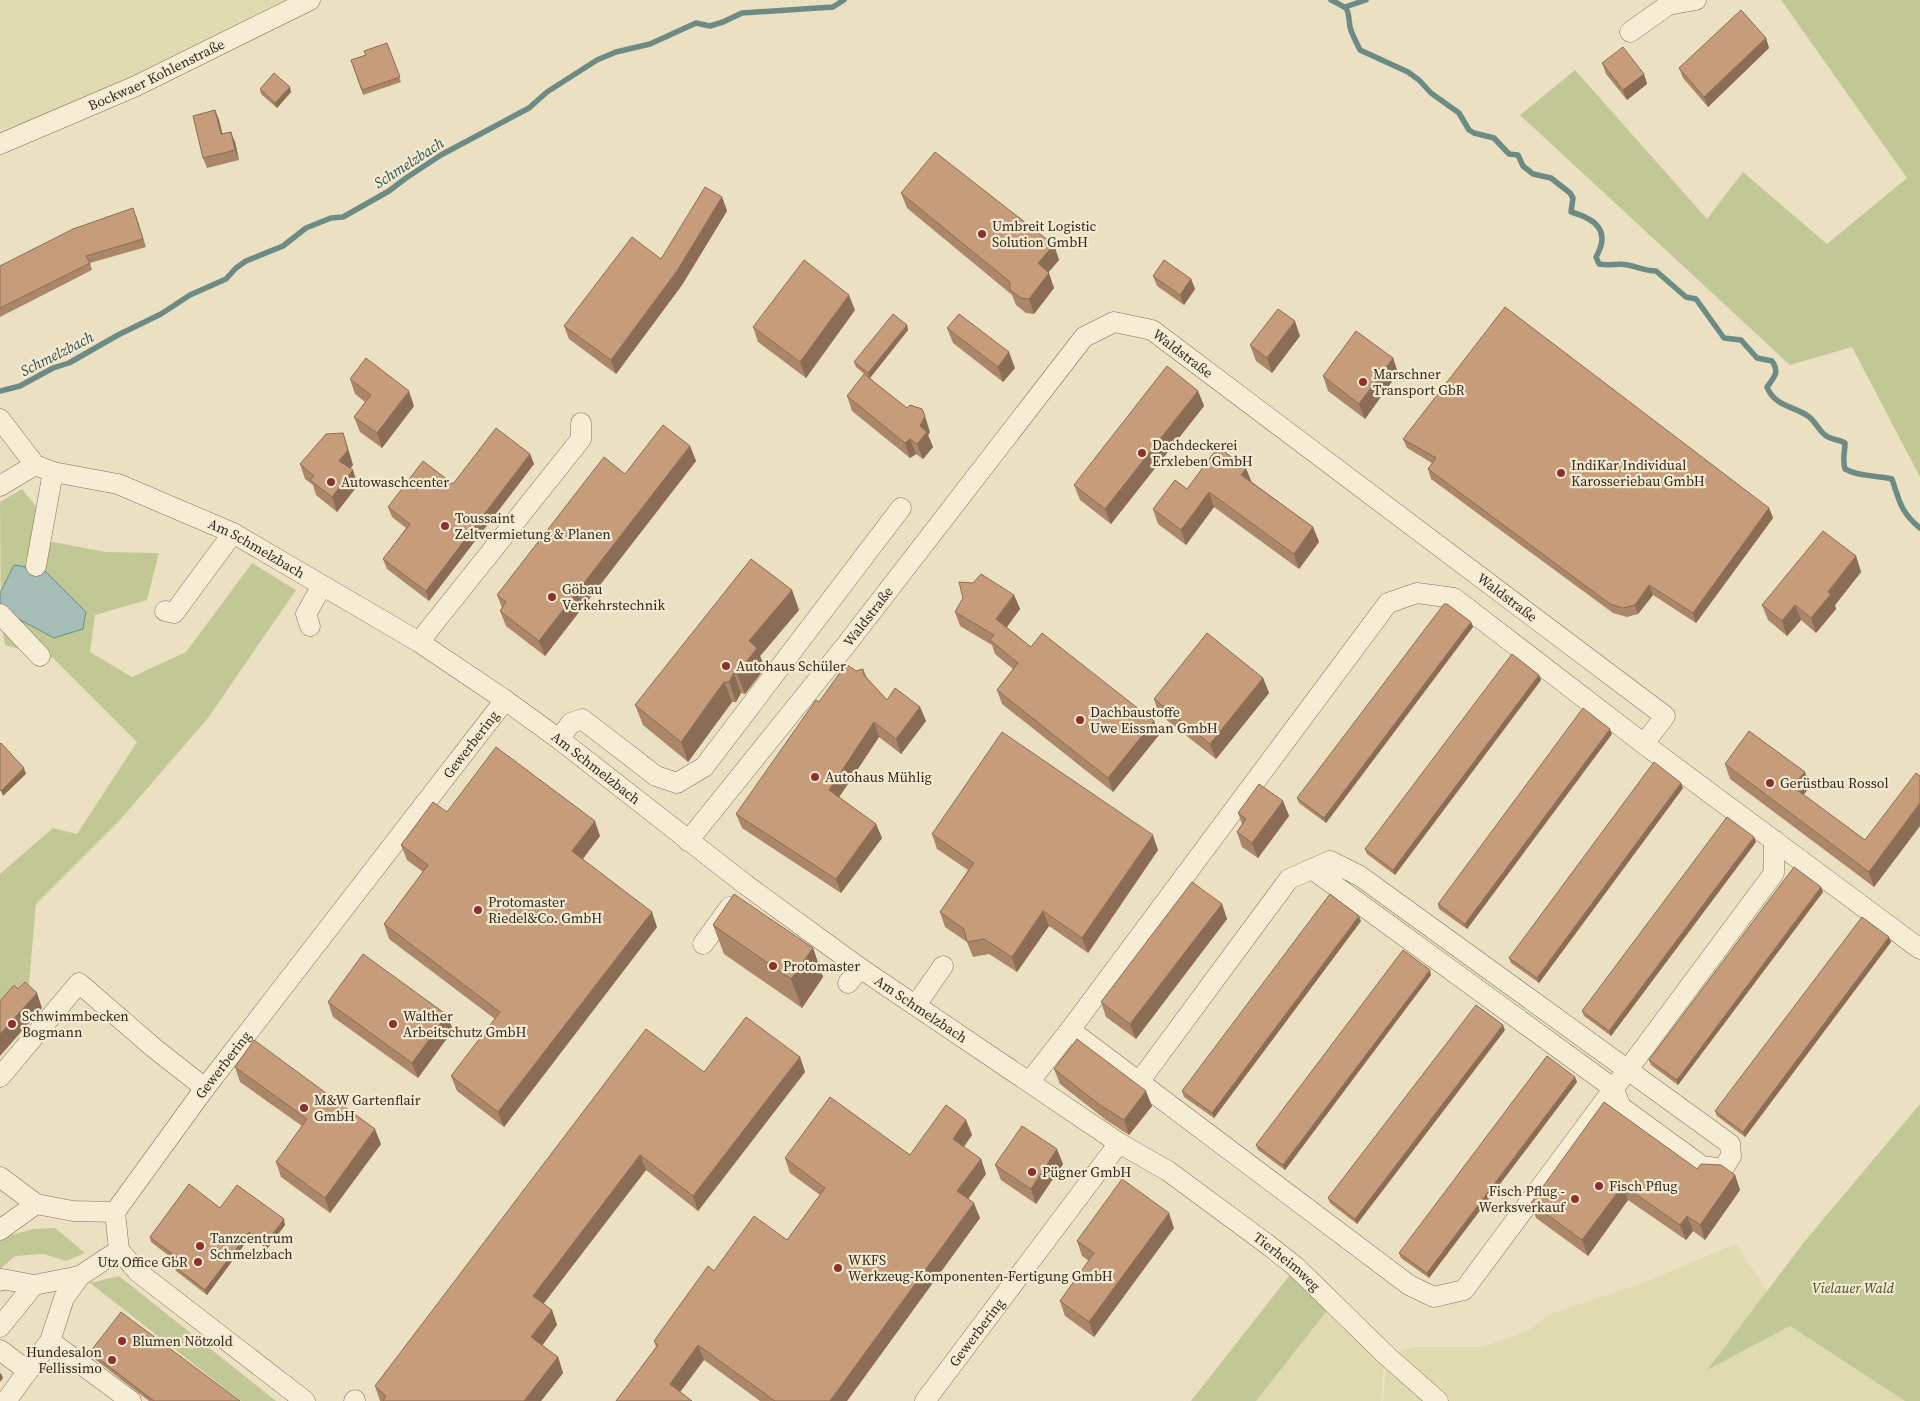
<svg xmlns="http://www.w3.org/2000/svg" width="1920" height="1401" font-family="'Source Serif 4',serif">
  <rect width="100%" height="100%" fill="#ebe0c2"/>
  <path fill="#e0dab0" d="M0,0H291L84,101L0,130Z
    M1736,1244L1790,1326L1905,1401H1383L1387,1356L1413,1347H1483L1529,1330L1550,1314L1637,1285Z
    M1333,1303L1384,1361L1381,1401H1256Z"/>
  <path fill="#c1c896" d="M1781,0H1920V477L1852,347L1790,365L1520,115L1575,70L1707,219L1743,172L1827,244L1907,178Z
    M22,489L38,509L37,539L106,552L159,553L147,600L95,615L90,652L132,677L186,652L252,563L296,590L208,718L119,821L36,904L28,995L0,1019V874L53,828L77,834L137,742L53,658L5,645L1,621L0,502Z
    M1920,1104V1401H1905L1790,1326L1707,1370L1805,1241Z
    M55,1228L85,1253L66,1261L44,1254L15,1256L0,1269V1238L33,1229Z
    M1296,1267L1333,1303L1256,1401H1191Z
    M119,1276L276,1401H241L90,1283Z"/>
  <path fill="#a4beb7" stroke="#6c8b84" d="M14,565L44,570L86,612L83,629L54,638L11,615L0,607V593Z"/>
  <g fill="none" stroke-linecap="round" stroke-linejoin="round">
    <path stroke="#6c8b84" stroke-width="5.5" d="M1331,0C1351,10 1347,7 1350,27C1352,35 1357,43 1360,50L1408,72L1419,80L1431,93L1459,113L1469,130L1474,133L1494,138L1509,154L1518,155L1523,166L1533,174L1551,178L1570,193L1573,198L1571,212C1596,219 1611,231 1596,257L1599,264C1609,266 1618,263 1628,265C1638,267 1645,271 1656,271L1686,297L1696,299L1724,338L1741,340L1757,358L1772,361C1780,373 1774,377 1767,387C1775,407 1794,406 1808,416C1815,421 1818,429 1824,434C1829,440 1839,439 1845,443C1845,453 1842,459 1845,469C1860,477 1875,475 1892,479C1899,500 1901,513 1920,528
      M1345,7L1366,0
      M0,391L20,386L53,368L69,363L118,335L161,314L190,295L226,279L236,268L246,261L283,246L306,228L331,218L343,217L389,191L406,178L441,155L529,108L547,92L597,60L616,52L650,44L696,23L710,26L723,22L742,13L833,7L844,0"/>
    <defs>
      <g id="minor">
        <path d="M1630,32L1668,5L1696,0"/>
        <path id="s1" d="M0,144L136,86L310,0"/>
        <path id="s2" d="M0,419L35,465L53,472L118,484L233,533L419,642L505,700L559,739L746,885L860,968L1119,1143L1168,1171L1267,1244L1296,1267L1387,1356L1438,1401"/>
        <path d="M0,486L35,465"/>
        <path d="M36,566L53,472"/>
        <path d="M165,611L174,613L233,533"/>
        <path d="M0,614L40,656"/>
        <path d="M310,626L306,614L322,586"/>
        <path d="M419,642L581,439V423"/>
        <path d="M559,739L571,723L582,719L656,776L677,783L704,767L901,508"/>
        <path id="s3" d="M688,841L846,645L1084,337L1114,322L1152,330L1665,716L1644,744"/>
        <path d="M703,944L730,907"/>
        <path d="M848,983L860,968"/>
        <path d="M916,1005L943,966"/>
        <path d="M1070,1030L1409,1285L1434,1297L1464,1290L1774,873V840"/>
        <path d="M0,1077L79,983L154,1048L205,1088"/>
        <path d="M1030,1081L1070,1030L1388,603L1417,593L1454,598L1644,744L1920,949"/>
        <path d="M1139,1082L1289,879L1330,861L1360,876L1730,1144L1731,1156L1723,1169L1702,1166L1621,1107L1613,1088L1312,869"/>
        <path d="M0,1177L36,1204L73,1211L115,1212"/>
        <path d="M0,1230L36,1204"/>
        <path d="M0,1281L2,1279L34,1285"/>
        <path d="M0,1327L34,1285L80,1276"/>
        <path d="M50,1341L131,1401"/>
        <path d="M0,1350L28,1371"/>
        <path d="M6,1401L50,1341L64,1298L80,1276L119,1250"/>
        <path id="s4" d="M305,1401L138,1272L119,1250L115,1212L205,1088L505,700"/>
        <path d="M354,1401L355,1400"/>
        <path id="s5" d="M925,1401L1119,1143"/>
      </g>
    </defs>
    <use href="#minor" stroke="#83715a" stroke-width="21"/>
    <use href="#minor" stroke="#f6edd4" stroke-width="20"/>
  </g>
  <path fill="#ab8669" d="M1766,38L1769,48L1708,107L1683,78L1679,68Z
    M387,43L401,82L363,95L351,60L366,55Z
    M1602,63L1644,74L1647,84L1627,100L1606,74Z
    M260,89L291,92L277,108L261,94Z
    M215,110L219,120L222,134L235,142L239,160L207,168L203,158Z
    M901,193L1054,245L1059,260L1048,273L1054,288L1034,314L1026,313L1016,305L1012,295L907,208Z
    M722,197L727,211L682,285L616,374L569,339L564,326L661,259Z
    M136,215L146,247L90,263L92,270L0,317V266Z
    M1153,276L1191,279L1195,289L1184,305L1157,286Z
    M855,310L806,378L758,342L753,327Z
    M907,325L908,330L870,378L930,432L928,435L933,447L923,459L916,454L910,458L852,411L847,396L869,378L856,367L854,362Z
    M947,328L1015,368L1003,382L953,343Z
    M1300,336L1272,373L1256,361L1250,345Z
    M1393,358L1398,373L1365,419L1328,391L1323,376Z
    M350,379L414,406L382,448L360,432L354,417L365,402L355,394Z
    M1198,391L1204,406L1111,524L1080,500L1074,485Z
    M343,433L353,465L350,469L358,485L337,512L316,495L313,485L305,479L300,464Z
    M1403,439L1769,508L1773,518L1696,623L1653,595L1638,614L1627,617L1613,613L1431,479L1428,469L1432,463L1407,448Z
    M690,446L696,461L545,656L506,626L500,611L502,608L497,595L625,474Z
    M530,454L534,464L429,601L387,569L383,559L406,528L392,517L388,507L453,484Z
    M1252,482L1313,527L1319,542L1299,569L1214,507L1186,545L1158,524L1153,509L1187,489Z
    M1856,556L1861,572L1835,605L1836,609L1816,633L1801,620L1787,636L1768,620L1762,605Z
    M792,590L799,610L760,656L765,668L745,694L741,693L736,702H732L688,762L643,725L635,705Z
    M1014,595L1020,609L1006,627L1031,647L1154,721L1159,735L1113,792L1002,704L997,690L1013,669L995,654L992,645L960,626L955,612Z
    M1471,622L1473,627L1326,823L1299,803L1297,798Z
    M863,669L867,678L887,700L920,707L926,721L901,754L879,737L839,797L876,824L882,838L841,893L742,828L736,814L819,702L856,671Z
    M1539,675L1541,680L1395,875L1367,854L1365,849Z
    M1263,678L1269,693L1216,759L1159,714L1154,699Z
    M1612,734L1467,929L1439,909L1438,904Z
    M1725,764L1810,787L1803,795L1865,840L1920,776V826L1874,887L1730,779Z
    M1683,788L1539,983L1511,963L1509,958Z
    M1283,801L1289,816L1258,858L1242,847L1237,832L1242,824L1238,813Z
    M447,812L600,836L583,859L657,927L504,1127L457,1091L451,1076L495,1019L389,939L384,924L423,872L407,860L401,845Z
    M932,834L1158,850L1088,953L1049,926L1017,972L989,954L973,957L967,942L945,927L940,912L968,870L937,849Z
    M1756,842L1611,1036L1584,1016L1582,1011Z
    M1823,892L1678,1085L1651,1065L1649,1060Z
    M1222,904L1227,919L1136,1039L1106,1017L1101,1002Z
    M1361,921L1214,1118L1184,1097L1182,1091Z
    M713,925L813,948L823,977L802,1008L724,954Z
    M1889,937L1891,942L1745,1137L1717,1116L1715,1111Z
    M1431,975L1285,1170L1258,1150L1256,1145Z
    M328,1002L447,1015L453,1030L418,1078L333,1017Z
    M1505,1030L1357,1224L1330,1203L1328,1198Z
    M800,1057L805,1072L698,1211L646,1170L543,1304L552,1310L557,1325L542,1346L558,1357L563,1373L541,1401H380L375,1386L704,1072Z
    M235,1067L381,1144L330,1213L281,1177L276,1162L302,1126L240,1082Z
    M1054,1069L1152,1106L1129,1135L1106,1120L1060,1084Z
    M1575,1077L1577,1082L1429,1278L1401,1258L1399,1253Z
    M966,1120L972,1135L964,1147L981,1159L986,1174L968,1199L980,1218L847,1401H760L704,1360L616,1401L656,1347L654,1341L714,1271L787,1240L820,1195L790,1173L785,1158L910,1155Z
    M1063,1164L1036,1204L1001,1180L995,1165Z
    M1697,1169L1735,1175L1740,1190L1705,1240L1693,1231L1686,1240L1628,1200L1588,1256L1536,1218L1531,1203Z
    M220,1208L285,1225L267,1249L250,1237L207,1295L176,1271L174,1266L177,1262L151,1242L150,1237Z
    M1174,1228L1094,1337L1065,1316L1060,1301L1089,1261L1082,1256L1077,1241Z
    M90,1352L240,1401H149L92,1357Z"/>
  <path fill="#8b6d55" d="M1766,38L1769,48L1708,107L1704,97Z
    M1644,74L1647,84L1627,100L1623,90Z
    M290,87L291,92L277,108L275,103Z
    M215,110L219,120L225,144L221,134Z
    M231,132L235,142L239,160L235,150Z
    M722,197L727,211L682,285L616,374L611,360Z
    M1054,245L1059,260L1043,278L1038,263Z
    M1049,273L1054,288L1034,314L1029,299Z
    M1191,279L1195,289L1184,305L1180,295Z
    M849,295L855,310L806,378L800,362Z
    M1295,321L1300,336L1272,373L1267,358Z
    M907,325L908,330L870,378L868,373Z
    M1009,352L1015,368L1003,382L998,367Z
    M1393,358L1398,373L1365,419L1359,404Z
    M409,391L414,406L382,448L377,433Z
    M1198,391L1204,406L1111,524L1105,509Z
    M925,416L930,432L928,435L933,447L923,459L917,444L920,426Z
    M343,433L353,465L344,476L339,461Z
    M910,439L916,454L910,458L905,443Z
    M690,446L696,461L545,656L539,641Z
    M530,454L534,464L429,601L426,591Z
    M1246,468L1252,483L1241,475Z
    M353,470L358,485L337,512L332,497Z
    M1209,492L1214,507L1186,545L1181,530Z
    M1769,508L1773,518L1696,623L1693,613Z
    M1313,527L1319,542L1299,569L1294,554Z
    M1856,556L1861,572L1835,605L1836,609L1816,633L1811,618L1828,592Z
    M1649,585L1653,595L1638,614L1635,605Z
    M792,590L799,610L760,656L765,668L745,694L737,674L749,641Z
    M1014,595L1020,609L1002,634L996,619Z
    M1795,605L1801,620L1787,636L1782,621Z
    M1471,622L1473,627L1326,823L1324,818Z
    M734,673L741,693L736,702L729,682Z
    M1539,675L1541,680L1395,875L1393,870Z
    M1263,678L1269,693L1216,759L1210,744Z
    M724,682L732,702L688,762L681,742Z
    M920,707L926,721L901,754L896,739Z
    M1154,721L1159,735L1113,792L1108,778Z
    M874,722L879,737L834,805L829,790Z
    M1610,729L1612,734L1467,929L1465,924Z
    M24,768L26,774L3,796L1,791Z
    M1805,772L1810,787L1797,802L1792,786Z
    M1681,783L1683,788L1539,983L1537,978Z
    M1283,801L1289,816L1258,858L1252,843Z
    M1920,803V826L1874,887L1869,872Z
    M595,821L600,836L577,866L572,851Z
    M876,824L882,838L841,893L836,879Z
    M1153,835L1158,850L1088,953L1082,938Z
    M1754,837L1756,842L1611,1036L1609,1031Z
    M1821,887L1823,892L1678,1085L1677,1080Z
    M1222,904L1227,919L1136,1039L1130,1024Z
    M1043,911L1049,926L1017,972L1012,957Z
    M652,912L657,927L504,1127L498,1112Z
    M1359,916L1361,921L1214,1118L1212,1113Z
    M1889,937L1891,942L1745,1137L1743,1132Z
    M813,948L823,977L802,1008L791,979Z
    M1430,970L1431,975L1285,1170L1283,1165Z
    M37,993L42,1008L0,1056V1034Z
    M447,1015L453,1030L418,1078L412,1063Z
    M1503,1025L1505,1030L1357,1224L1355,1219Z
    M800,1057L805,1072L698,1211L693,1196Z
    M1575,1077L1577,1082L1429,1278L1427,1273Z
    M1146,1091L1152,1106L1129,1135L1124,1120Z
    M966,1120L972,1135L958,1154L953,1139Z
    M375,1129L381,1144L330,1213L325,1198Z
    M1057,1149L1063,1164L1036,1204L1031,1189Z
    M640,1155L646,1170L538,1311L533,1296Z
    M981,1159L986,1174L963,1206L957,1191Z
    M1735,1175L1740,1190L1705,1240L1700,1225Z
    M1623,1185L1628,1200L1588,1256L1582,1240Z
    M974,1203L980,1218L847,1401H830Z
    M1169,1213L1174,1228L1094,1337L1089,1322Z
    M1687,1216L1693,1231L1686,1240L1680,1225Z
    M284,1219L285,1225L267,1249L265,1244Z
    M249,1232L250,1237L207,1295L205,1290Z
    M552,1310L557,1325L537,1352L531,1337Z
    M698,1345L704,1360L675,1399L670,1384Z
    M558,1357L563,1373L541,1401H524Z
    M1,1373L3,1378L0,1382V1374Z"/>
  <path fill="#c79c7a" stroke="#8b6d55" d="M1741,10L1766,38L1704,97L1679,68Z
    M387,43L400,77L362,90L351,60L366,55L364,51Z
    M1623,47L1644,74L1623,90L1602,63Z
    M274,73L290,87L275,103L260,89Z
    M215,110L221,134L231,132L235,150L203,158L193,116Z
    M935,152L1054,245L1038,263L1049,273L1029,299L1021,298L1010,290V282L901,193Z
    M705,187L722,197L677,271L611,360L564,326L632,237L661,259Z
    M133,208L143,239L86,256L90,263L0,308V266L73,229Z
    M804,260L849,295L800,362L753,327Z
    M1164,260L1191,279L1180,295L1153,276Z
    M1505,307L1769,508L1693,613L1649,585L1635,605L1623,608L1610,604L1428,469L1436,458L1403,439Z
    M1278,309L1295,321L1267,358L1250,345Z
    M893,314L907,325L868,373L854,362Z
    M959,314L1009,352L998,367L947,328Z
    M1356,331L1393,358L1359,404L1323,376Z
    M366,358L409,391L377,433L354,417L371,395L350,379Z
    M1167,366L1198,391L1105,509L1074,485Z
    M864,374L907,408L910,405L922,409L925,416L920,426L927,432L917,444L910,439L905,443L847,396Z
    M663,425L690,446L539,641L500,611L506,602L497,595L604,457L625,474Z
    M496,428L530,454L426,591L383,559L410,524L388,507L423,461L453,484Z
    M343,433L348,450L339,461L353,470L332,497L310,480L314,476L300,464L326,434Z
    M1218,447L1246,468L1241,475L1313,527L1294,554L1209,492L1181,530L1153,509L1175,480L1187,489Z
    M1823,531L1856,556L1828,592L1831,594L1811,618L1795,605L1782,621L1762,605Z
    M751,559L792,590L749,641L757,648L737,674L734,673L729,682H724L681,742L635,705Z
    M981,574L1014,595L996,619L1031,647L1042,633L1154,721L1108,778L997,690L1018,663L990,640L994,635L955,612L963,598L959,582L973,583Z
    M1444,604H1447L1471,622L1324,818L1297,798Z
    M1207,633L1263,678L1210,744L1154,699Z
    M1512,654L1539,675L1393,870L1365,849Z
    M846,664L856,671L863,669L864,675L887,700L895,688L920,707L896,739L874,722L829,790L876,824L836,879L736,814L816,700L819,702Z
    M1583,708L1610,729L1465,924L1438,904Z
    M1749,731L1805,772L1792,786L1865,840L1916,773L1920,776V803L1869,872L1725,764Z
    M1002,732L1153,835L1082,938L1043,911L1012,957L984,939L967,942L964,929L940,912L974,863L932,834Z
    M1,743L24,768L1,791L0,790V744Z
    M496,747L595,821L572,851L652,912L498,1112L451,1076L500,1012L384,924L428,865L401,845L433,802L447,812Z
    M1654,762L1681,783L1537,978L1509,958Z
    M1259,784L1283,801L1252,843L1237,832L1246,819L1238,813Z
    M1727,817L1754,837L1609,1031L1582,1011Z
    M1794,867L1821,887L1677,1080L1649,1060Z
    M1192,882L1222,904L1130,1024L1101,1002Z
    M734,894L813,948L791,979L713,925Z
    M1330,894L1359,916L1212,1113L1182,1091Z
    M1862,917L1889,937L1743,1132L1715,1111Z
    M1403,950L1430,970L1283,1165L1256,1145Z
    M363,954L447,1015L412,1063L328,1002Z
    M25,982L37,993L0,1034V1001L14,985L18,989Z
    M1476,1005L1503,1025L1355,1219L1328,1198Z
    M746,1017L800,1057L693,1196L640,1155L533,1296L552,1310L531,1337L558,1357L524,1401H383L386,1396L375,1386L646,1029L704,1072Z
    M1077,1039L1146,1091L1124,1120L1100,1105L1054,1069Z
    M254,1040L375,1129L325,1198L276,1162L307,1119L235,1067Z
    M1547,1056L1575,1077L1427,1273L1399,1253Z
    M830,1097L910,1155L946,1105L966,1120L953,1139L981,1159L957,1191L974,1203L830,1401H775L698,1345L670,1384L692,1401H616L658,1345L654,1341L708,1266L714,1271L754,1216L787,1240L825,1188L785,1158Z
    M1604,1102L1697,1169L1701,1164L1721,1165L1735,1175L1700,1225L1687,1216L1680,1225L1623,1185L1582,1240L1531,1203Z
    M1022,1126L1057,1149L1031,1189L995,1165Z
    M1122,1179L1169,1213L1089,1322L1060,1301L1094,1253L1077,1241Z
    M189,1184L220,1208L237,1185L284,1219L265,1244L249,1232L205,1290L174,1266L179,1259L150,1237Z
    M121,1312L240,1401H154L90,1352Z"/>
  <g fill="#8f302e" stroke="#f3ead1" stroke-width="2">
    <circle cx="982" cy="234" r="5"/>
    <circle cx="1363" cy="382" r="5"/>
    <circle cx="1142" cy="453" r="5"/>
    <circle cx="1561" cy="473" r="5"/>
    <circle cx="331" cy="482" r="5"/>
    <circle cx="445" cy="526" r="5"/>
    <circle cx="552" cy="597" r="5"/>
    <circle cx="726" cy="666" r="5"/>
    <circle cx="1080" cy="720" r="5"/>
    <circle cx="815" cy="777" r="5"/>
    <circle cx="1770" cy="783" r="5"/>
    <circle cx="478" cy="910" r="5"/>
    <circle cx="773" cy="966" r="5"/>
    <circle cx="12" cy="1024" r="5"/>
    <circle cx="393" cy="1024" r="5"/>
    <circle cx="304" cy="1108" r="5"/>
    <circle cx="1032" cy="1172" r="5"/>
    <circle cx="1599" cy="1186" r="5"/>
    <circle cx="1575" cy="1199" r="5"/>
    <circle cx="200" cy="1246" r="5"/>
    <circle cx="198" cy="1262" r="5"/>
    <circle cx="838" cy="1268" r="5"/>
    <circle cx="122" cy="1341" r="5"/>
    <circle cx="112" cy="1360" r="5"/>
  </g>
  <g text-anchor="middle" stroke-width="4.5" stroke-linejoin="round" paint-order="stroke">
    <g font-size="14" fill="#34291d" stroke="#f3ead1">
      <text dy="5" stroke="none"><textPath href="#s1" startOffset="171">Bockwaer Kohlenstraße</textPath></text>
      <text dy="5" stroke="none"><textPath href="#s3" startOffset="752">Waldstraße</textPath></text>
      <text dy="5" stroke="none"><textPath href="#s2" startOffset="296">Am Schmelzbach</textPath></text>
      <text dy="5" stroke="none"><textPath href="#s3" startOffset="1158">Waldstraße</textPath></text>
      <text dy="5" stroke="none"><textPath href="#s3" startOffset="288">Waldstraße</textPath></text>
      <text dy="5" stroke="none"><textPath href="#s4" startOffset="866">Gewerbering</textPath></text>
      <text dy="5" stroke="none"><textPath href="#s2" startOffset="701">Am Schmelzbach</textPath></text>
      <text dy="5" stroke="none"><textPath href="#s2" startOffset="1106">Am Schmelzbach</textPath></text>
      <text dy="5" stroke="none"><textPath href="#s4" startOffset="461">Gewerbering</textPath></text>
      <text dy="5" stroke="none"><textPath href="#s2" startOffset="1551">Tierheimweg</textPath></text>
      <text dy="5" stroke="none"><textPath href="#s5" startOffset="86">Gewerbering</textPath></text>
    </g>
    <g font-size="14" fill="#34291d" stroke="#f3ead1" text-anchor="start">
      <text x="992" y="231">Umbreit Logistic<tspan x="992" dy="16">Solution GmbH</tspan></text>
      <text x="1373" y="379">Marschner<tspan x="1373" dy="16">Transport GbR</tspan></text>
      <text x="1152" y="450">Dachdeckerei<tspan x="1152" dy="16">Erxleben GmbH</tspan></text>
      <text x="1571" y="470">IndiKar Individual<tspan x="1571" dy="16">Karosseriebau GmbH</tspan></text>
      <text x="341" y="487">Autowaschcenter</text>
      <text x="455" y="523">Toussaint<tspan x="455" dy="16">Zeltvermietung &amp; Planen</tspan></text>
      <text x="562" y="594">Göbau<tspan x="562" dy="16">Verkehrstechnik</tspan></text>
      <text x="736" y="671">Autohaus Schüler</text>
      <text x="1090" y="717">Dachbaustoffe<tspan x="1090" dy="16">Uwe Eissman GmbH</tspan></text>
      <text x="825" y="782">Autohaus Mühlig</text>
      <text x="1780" y="788">Gerüstbau Rossol</text>
      <text x="488" y="907">Protomaster<tspan x="488" dy="16">Riedel&amp;Co. GmbH</tspan></text>
      <text x="783" y="971">Protomaster</text>
      <text x="22" y="1021">Schwimmbecken<tspan x="22" dy="16">Bogmann</tspan></text>
      <text x="403" y="1021">Walther<tspan x="403" dy="16">Arbeitschutz GmbH</tspan></text>
      <text x="314" y="1105">M&amp;W Gartenflair<tspan x="314" dy="16">GmbH</tspan></text>
      <text x="1042" y="1177">Pügner GmbH</text>
      <text x="1609" y="1191">Fisch Pflug</text>
      <text x="1565" y="1196" text-anchor="end">Fisch Pflug -<tspan x="1565" dy="16">Werksverkauf</tspan></text>
      <text x="210" y="1243">Tanzcentrum<tspan x="210" dy="16">Schmelzbach</tspan></text>
      <text x="848" y="1265">WKFS<tspan x="848" dy="16">Werkzeug-Komponenten-Fertigung GmbH</tspan></text>
      <text x="188" y="1267" text-anchor="end">Utz Office GbR</text>
      <text x="132" y="1346">Blumen Nötzold</text>
      <text x="102" y="1357" text-anchor="end">Hundesalon<tspan x="102" dy="16">Fellissimo</tspan></text>
    </g>
    <g font-size="14" font-style="italic" fill="#444f25" stroke="#f3ead1">
      <text x="1853" y="1293">Vielauer Wald</text>
    </g>
    <g font-size="15" font-style="italic" fill="#2e5352" stroke="#f3ead1">
      <text transform="translate(409 163) rotate(-33)" y="5">Schmelzbach</text>
      <text transform="translate(57 354) rotate(-27)" y="5">Schmelzbach</text>
    </g>
  </g>
</svg>
